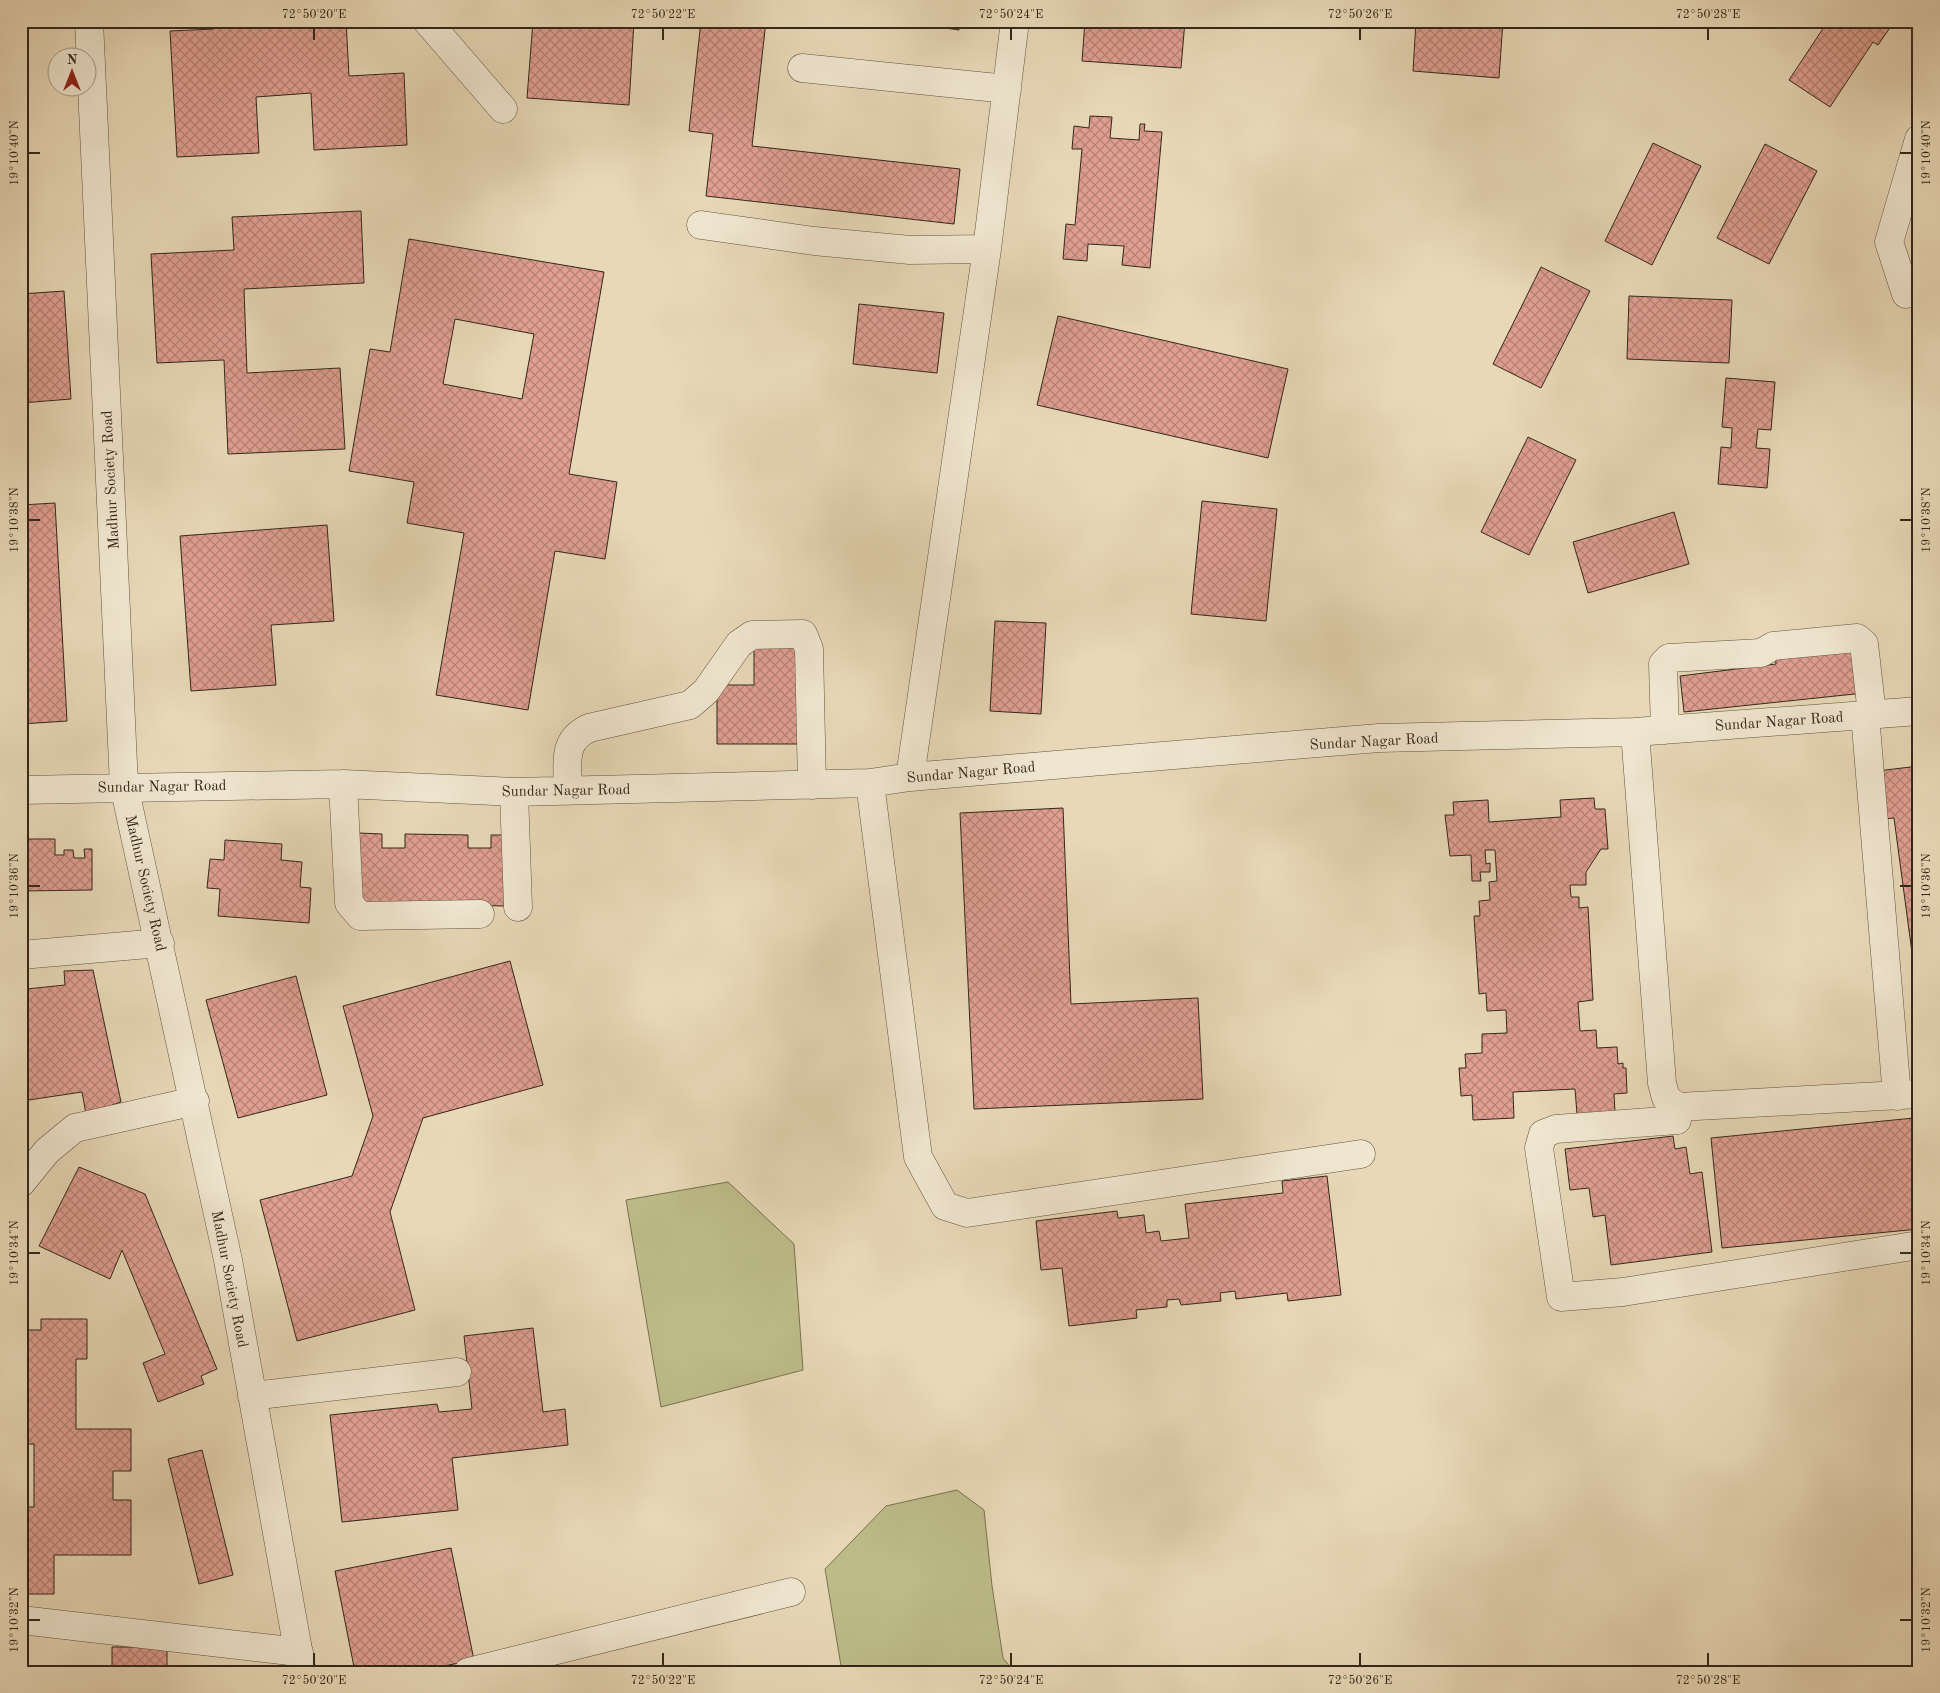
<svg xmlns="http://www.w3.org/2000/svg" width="1940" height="1693" font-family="'Old Standard TT',serif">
  <defs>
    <pattern id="building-cross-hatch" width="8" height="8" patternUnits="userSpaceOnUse" patternTransform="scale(1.25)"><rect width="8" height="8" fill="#e09f91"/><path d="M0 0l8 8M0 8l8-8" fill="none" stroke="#b68276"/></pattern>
  </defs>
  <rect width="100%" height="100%" fill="#e8d8b7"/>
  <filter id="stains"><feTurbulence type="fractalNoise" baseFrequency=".004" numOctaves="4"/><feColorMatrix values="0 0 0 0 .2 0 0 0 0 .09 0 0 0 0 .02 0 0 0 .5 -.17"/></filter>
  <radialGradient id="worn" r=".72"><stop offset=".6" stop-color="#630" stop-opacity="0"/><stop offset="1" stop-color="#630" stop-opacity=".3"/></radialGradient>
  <path fill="#bdbc89" stroke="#787251" d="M728,1182L794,1244L803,1370L661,1407L626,1200Z
    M957,1490L984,1510L992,1586L1003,1658L1011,1668L981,1672H842L825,1569L886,1506Z"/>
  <path fill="url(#building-cross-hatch)" stroke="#332719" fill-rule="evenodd" d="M213,21H346L349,76L404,73L407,145L314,150L311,93L256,97L259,153L177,157L170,31L214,29Z
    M533,21H634L629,105L527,98Z
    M701,21H766L752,146L960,169L954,224L706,196L713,134L689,131Z
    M898,21H960L959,30Z
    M1085,21H1185L1181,68L1082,61Z
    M1416,21H1503L1499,78L1413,71Z
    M1828,21H1878L1889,29L1878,45L1873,42L1830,107L1789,80Z
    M1090,116L1112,117L1110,138L1139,140L1140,124H1145L1144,131L1162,132L1150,268L1122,265L1124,246L1088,244L1087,261L1063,259L1066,224L1075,225L1082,149H1072L1074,126L1089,128Z
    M1653,143L1701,166L1652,265L1605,241Z
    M1765,144L1817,171L1769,264L1717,238Z
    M361,211L364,283L244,289L247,373L340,368L345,449L228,454L224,360L157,363L151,254L234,250L232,217Z
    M409,239L604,272L569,474L617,482L605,559L555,551L528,710L436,695L464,533L407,523L414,482L349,471L370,349L390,352ZM455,319L534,334L522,399L443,384Z
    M1541,267L1590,291L1541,388L1493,364Z
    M64,291L71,399L21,403V294Z
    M1629,296L1732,300L1729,363L1627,359Z
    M859,304L944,313L937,373L853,364Z
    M1058,316L1288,369L1268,458L1037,405Z
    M1726,378L1775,382L1771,430L1758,429L1756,448L1770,449L1767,488L1718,484L1721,447L1731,448L1732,428L1722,427Z
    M1528,437L1576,460L1529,555L1481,532Z
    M1202,501L1277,509L1266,621L1191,614Z
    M55,503L67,721L21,724V505Z
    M1674,512L1689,564L1588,593L1573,542Z
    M327,525L334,621L271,625L276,685L191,691L180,536Z
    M995,621L1046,623L1041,714L990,711Z
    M1859,643L1864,693L1684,712L1680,676L1776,664L1775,652Z
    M754,648H802V744H717V685H754Z
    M1919,766V1005L1894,818L1883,819L1877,771Z
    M1594,798L1595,809H1605L1608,849H1601L1586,872V885H1570L1571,897H1579V908L1588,907L1593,1000L1578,1002L1580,1031L1596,1030L1597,1048L1617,1047L1618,1064L1623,1063V1068H1626L1627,1093L1614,1094L1615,1112L1577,1114L1575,1089L1513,1092L1514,1118L1473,1120L1472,1095L1461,1096L1459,1068H1466L1465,1054L1482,1053V1034L1507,1033L1506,1010L1487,1011L1486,993L1479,994L1474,916H1480L1479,901L1490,900L1489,882L1497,881L1495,850H1485L1486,864L1490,863V872H1480L1481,881H1472L1471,855L1450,856L1445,815H1454L1453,802L1488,800L1489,822L1561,817L1560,800Z
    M1063,808L1071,1004L1198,998L1203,1099L974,1109L960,813Z
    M359,833L382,834V848H405V834L468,835V848H491V835H506V906L358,903Z
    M21,839H55V855H64V850H73L74,858H85L84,849H92V890L21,891Z
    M225,840L282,844L281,860L302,862L300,887L311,888L309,923L218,916L220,889L207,888L210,859L224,860Z
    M510,961L543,1085L423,1118L390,1212L415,1310L297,1341L260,1200L352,1176L373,1116L343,1006Z
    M93,970L121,1102L86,1114L82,1092L22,1101L21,1105V1056H26L21,1025V975H26L27,989L65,985L64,971Z
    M296,976L327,1095L238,1118L206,1000Z
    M1914,1118L1919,1163V1229L1722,1248L1711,1138Z
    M1673,1136L1675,1149L1686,1147L1690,1174L1702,1172L1712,1252L1611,1265L1605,1215L1593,1217L1589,1188L1570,1190L1565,1149Z
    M79,1167L145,1194L217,1369L201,1376L204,1384L158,1402L143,1363L165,1354L122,1250L110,1279L39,1246Z
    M1327,1176L1341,1295L1288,1301L1287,1293L1236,1299L1235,1291L1220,1293L1221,1301L1181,1305L1179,1299L1167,1300V1307L1136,1310L1137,1318L1069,1326L1062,1268L1041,1270L1036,1221L1117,1211L1118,1218L1144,1215L1146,1233L1159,1231L1161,1241L1189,1238L1185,1204L1283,1193L1282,1181Z
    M41,1319H87V1359H76V1429H131V1471H113V1500H131V1555H54V1594H21V1507H34V1444H21V1330H41Z
    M533,1328L543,1412L565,1409L568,1445L452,1458L458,1510L342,1522L330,1415L437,1404L439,1412L472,1409L464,1336Z
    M202,1450L233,1575L199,1584L168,1459Z
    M451,1548L474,1660L414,1672H355L335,1571Z
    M112,1647H167V1672H112Z"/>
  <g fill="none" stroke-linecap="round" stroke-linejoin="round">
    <defs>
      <path id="minor" d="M89,21L124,786L228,1260L302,1672
        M427,21L503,109
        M802,68L1007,89
        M701,225L814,241L910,250L987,249
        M1906,294L1889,242L1919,139
        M1865,715L1897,1096
        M1665,730L1663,664L1669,658L1761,653L1773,646L1857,638L1864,644L1872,714
        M1635,732L1662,1083L1666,1098L1678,1107L1919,1094
        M910,777L987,249L1015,21
        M870,783L918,1157L945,1206L967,1213L1361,1154
        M343,784L349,903L360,916L480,914
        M21,790L343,784L514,792L870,783L910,777L1379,738L1635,732L1919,711
        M568,791C568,765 561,741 589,728L690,705L706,691L739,644L752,635L803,634L809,649L812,785
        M514,792L518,907
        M21,955L160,943
        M1678,1107L1677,1120L1556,1129L1543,1134L1539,1148L1561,1297L1623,1292L1919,1245
        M21,1183L47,1151L75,1128L195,1101
        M252,1396L457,1372
        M21,1620L299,1652
        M468,1672L791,1592"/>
    </defs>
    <use href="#minor" stroke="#605340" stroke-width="29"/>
    <use href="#minor" stroke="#f0e6d0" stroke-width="28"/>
  </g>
  <path fill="none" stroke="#332719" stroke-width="2" d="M314,28V40M663,28V40M1011,28V40M1360,28V40M1708,28V40M28,153H40M1900,153H1912M28,520H40M1900,520H1912M28,886H40M1900,886H1912M28,1253H40M1900,1253H1912M28,1620H40M1900,1620H1912M314,1653V1666M663,1653V1666M1011,1653V1666M1360,1653V1666M1708,1653V1666"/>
  <g text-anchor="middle" stroke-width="4.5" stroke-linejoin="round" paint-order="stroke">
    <g font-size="15" fill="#332719" stroke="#f0e6d0">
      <text transform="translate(110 480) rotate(-93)" y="5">Madhur Society Road</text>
      <text transform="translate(1779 721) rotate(-4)" y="5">Sundar Nagar Road</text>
      <text transform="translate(1374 741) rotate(-3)" y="5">Sundar Nagar Road</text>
      <text transform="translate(971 772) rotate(-5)" y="5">Sundar Nagar Road</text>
      <text transform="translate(162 786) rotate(-1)" y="5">Sundar Nagar Road</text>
      <text transform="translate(566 790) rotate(-1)" y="5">Sundar Nagar Road</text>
      <text transform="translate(146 883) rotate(77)" y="5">Madhur Society Road</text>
      <text transform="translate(230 1279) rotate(79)" y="5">Madhur Society Road</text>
    </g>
  </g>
  <rect width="1940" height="1693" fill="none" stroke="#e8d8b7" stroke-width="55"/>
  <g transform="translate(72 72)"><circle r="24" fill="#f0e6d0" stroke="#a49a87"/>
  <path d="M0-4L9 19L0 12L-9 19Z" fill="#8f2418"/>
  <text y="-8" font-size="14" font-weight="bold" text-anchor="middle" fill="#332719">N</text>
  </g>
  <rect x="28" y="28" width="1884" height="1638" fill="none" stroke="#332719" stroke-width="2"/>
  <g font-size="12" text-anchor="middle" fill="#332719">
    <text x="314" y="18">72°50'20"E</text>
    <text x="663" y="18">72°50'22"E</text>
    <text x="1011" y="18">72°50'24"E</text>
    <text x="1360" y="18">72°50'26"E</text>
    <text x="1708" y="18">72°50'28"E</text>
    <text transform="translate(14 153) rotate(-90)" y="4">19°10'40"N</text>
    <text transform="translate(1926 153) rotate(-90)" y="4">19°10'40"N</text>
    <text transform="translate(14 520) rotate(-90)" y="4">19°10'38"N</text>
    <text transform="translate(1926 520) rotate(-90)" y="4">19°10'38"N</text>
    <text transform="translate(14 886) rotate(-90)" y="4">19°10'36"N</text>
    <text transform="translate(1926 886) rotate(-90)" y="4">19°10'36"N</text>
    <text transform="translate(14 1253) rotate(-90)" y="4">19°10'34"N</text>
    <text transform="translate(1926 1253) rotate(-90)" y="4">19°10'34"N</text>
    <text transform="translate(14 1620) rotate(-90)" y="4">19°10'32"N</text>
    <text transform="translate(1926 1620) rotate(-90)" y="4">19°10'32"N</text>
    <text x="314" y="1684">72°50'20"E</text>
    <text x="663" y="1684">72°50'22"E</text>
    <text x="1011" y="1684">72°50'24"E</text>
    <text x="1360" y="1684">72°50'26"E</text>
    <text x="1708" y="1684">72°50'28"E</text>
  </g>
  <rect width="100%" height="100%" filter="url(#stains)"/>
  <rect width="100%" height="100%" fill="url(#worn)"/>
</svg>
